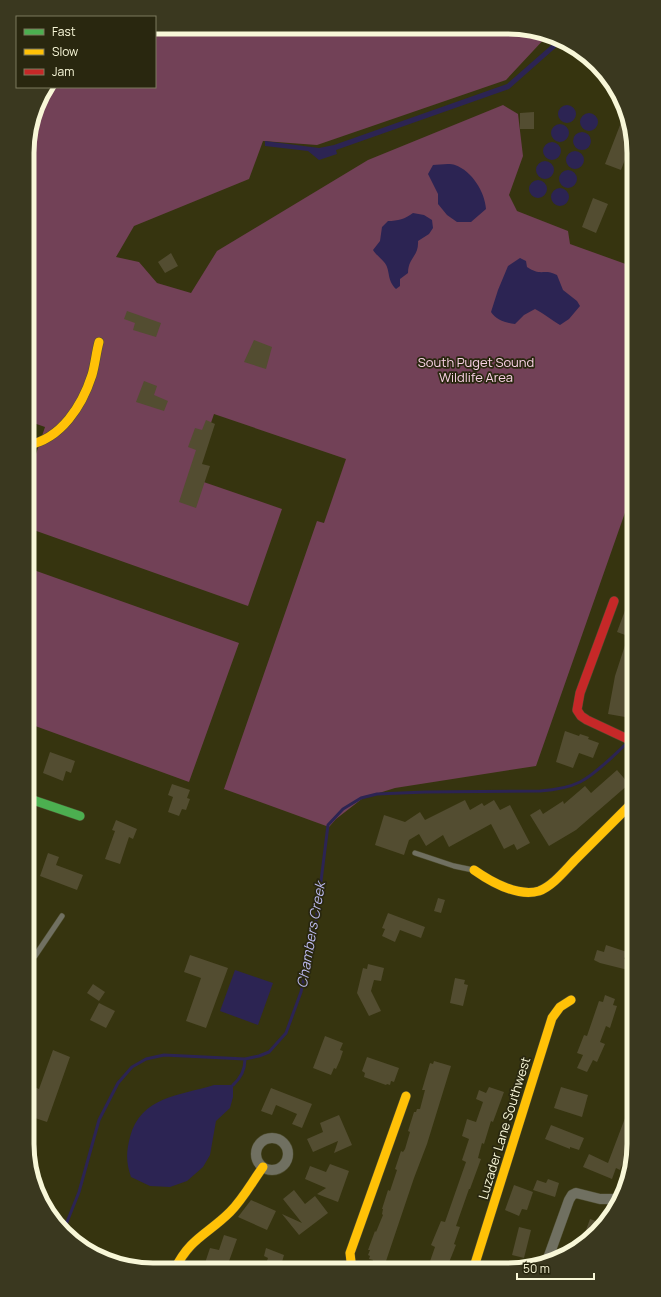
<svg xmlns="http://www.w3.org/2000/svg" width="661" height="1297" font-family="Manrope,sans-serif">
  <rect width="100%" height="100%" fill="#36340f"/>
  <path fill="#724157" d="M155,27L533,29L547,36L506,80L317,145L263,141L249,179L134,226L116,257L139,262L157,283L191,293L217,251L368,160L503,105L518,114L523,156L509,195L517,211L568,231L570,244L634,267V487L536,766L395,788L363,798L336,819L329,827L224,789L317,521L324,523L346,459L214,414L192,478L282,509L248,606L28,528V478L45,427L28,421V136L40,97L48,87H155Z
    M28,568L239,643L189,782L27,723Z"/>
  <path fill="#2c2453" d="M556,41L561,43L509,89L336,150L337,154L319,160L308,151L265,146V141L319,148L334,145L507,84Z
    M558 114a9 9 0 1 1 18 0a9 9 0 1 1-18 0Z
    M580 122a9 9 0 1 1 18 0a9 9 0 1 1-18 0Z
    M551 133a9 9 0 1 1 18 0a9 9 0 1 1-18 0Z
    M573 141a9 9 0 1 1 18 0a9 9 0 1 1-18 0Z
    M543 151a9 9 0 1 1 18 0a9 9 0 1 1-18 0Z
    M566 160a9 9 0 1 1 18 0a9 9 0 1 1-18 0Z
    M536 170a9 9 0 1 1 18 0a9 9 0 1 1-18 0Z
    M433,165C439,165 449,163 455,165C472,171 485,192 486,209L471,222H457L447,215L438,204V194L428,174Z
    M559 179a9 9 0 1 1 18 0a9 9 0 1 1-18 0Z
    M529 189a9 9 0 1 1 18 0a9 9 0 1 1-18 0Z
    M551 197a9 9 0 1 1 18 0a9 9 0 1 1-18 0Z
    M413,213L424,215L432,220L433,228L429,234L418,241C419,256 408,258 408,273L400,279V286L396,289C386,279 391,270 384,262C380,257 376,255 373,250L380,241L382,227L388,221C398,221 405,219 413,213Z
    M520,258L526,261L527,267C542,277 543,268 557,275L563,290L577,301L580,306L569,319L560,325C551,320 545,314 535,309L524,315L515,324C506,323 496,320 491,312L498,290L508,266Z
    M235,970L273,983L258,1025L220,1011Z
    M214,1085H233V1097L230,1108L216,1121L210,1155L203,1167L187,1181L170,1187L150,1186L131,1177C126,1163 126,1152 130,1137C141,1096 179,1096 214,1085Z"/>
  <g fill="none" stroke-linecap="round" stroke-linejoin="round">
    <path stroke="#2c2453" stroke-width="3" d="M233,1085C241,1078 245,1069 245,1059
      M63,1229L67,1222L79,1192L99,1120L118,1083L132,1067L146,1059L164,1055L245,1059L259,1056L269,1052L286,1033L301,992L316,921L328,825L343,809L361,798L377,794L425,792L540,791C554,790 568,788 580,782C596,774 613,756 626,744"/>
  </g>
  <path fill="#534d31" d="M534,112V129H520V113Z
    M622,120L629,122L632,141L621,170L605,164Z
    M593,198L608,204L596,233L582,227Z
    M171,253L178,266L165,273L158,262Z
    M127,311L161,323L156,337L133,330L135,323L124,319Z
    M254,340L272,347L266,369L244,362Z
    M144,381L157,386L154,395L168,401L164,411L136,402Z
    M206,420L215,424L202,464L210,466L196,508L179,502L196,450L188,447L195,428L202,430Z
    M633,589H634V671L625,717L608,714L615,676L628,636L617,632Z
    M565,731L579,736L580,734L589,737L588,739L599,743L593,758L579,753L573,768L556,762Z
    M50,752L75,761L71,773L66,771L63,781L43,773Z
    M617,770L629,784L576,830L549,846L530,815L540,809L543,814L563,801L564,804L585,786L591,793Z
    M172,784L190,790L187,798L190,799L186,810L182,809L179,816L168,812L173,797L168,795Z
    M465,800L470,810L482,803L484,806L494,800L500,810L510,805L530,843L517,850L514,844L504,849L491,824L449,847L443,835L426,846L419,834L409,840L404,855L375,845L384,815L405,822L420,812L425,820Z
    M116,820L137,829L133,839L129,837L120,864L105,859L115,831L112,830Z
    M48,853L59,857L56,865L83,875L77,890L40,876Z
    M438,898L445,900L441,913L434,911Z
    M388,913L425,927L421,938L400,930L395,942L382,936L385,929L382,928Z
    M606,945L627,952L624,959L631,961L628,970L600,963L594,960L597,950L604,952Z
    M190,955L228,968L206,1028L186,1021L201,978L184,972Z
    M368,964L384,968L381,981L374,980L371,991L381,1011L369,1016L357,993L363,968L367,969Z
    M455,978L465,980L464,984L468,985L463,1006L450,1003Z
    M93,984L105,992L99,1001L87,993Z
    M605,995L615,999L613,1005L617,1006L610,1028L606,1026L600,1042L605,1044L597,1062L593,1060L587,1072L577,1068L583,1055L577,1053L584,1035L587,1036L599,1001L603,1002Z
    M99,1003L115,1011L106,1028L90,1020Z
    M325,1036L343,1043L340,1050L343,1051L340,1060L336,1069L334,1068L331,1075L313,1068Z
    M53,1050L70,1057L47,1122L29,1116L31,1111L27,1110V1084L39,1089Z
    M367,1057L399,1068L394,1082L391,1081L390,1085L387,1084L386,1085L364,1077L365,1073L362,1071Z
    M434,1061L451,1066L427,1144L414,1178L383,1270H369L373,1260L369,1259L370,1256L368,1255L370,1250H368L375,1231L376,1232L383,1215L382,1214L383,1209H382L388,1190L390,1191L397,1170L395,1169L401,1151L403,1152L405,1149L410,1132L408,1131L414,1112H416L417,1109H420L425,1090H422L430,1063L433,1064Z
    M489,1087L504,1092L493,1122L491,1121L484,1144L482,1143L478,1158L481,1159L470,1189H469L456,1226L460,1227L454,1244L456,1245L446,1270H427L435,1247L431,1245L441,1221L445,1222L466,1162L462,1160L469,1139L462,1136L467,1119L476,1122L483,1102L476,1099L479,1090L486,1093Z
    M561,1087L588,1095L582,1117L554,1108Z
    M271,1088L312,1104L302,1128L292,1124L297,1114L276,1105L272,1115L261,1111Z
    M633,1097L634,1140L632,1145H630L620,1170L616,1168L612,1179L583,1167L589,1154L608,1163Z
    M339,1115L352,1145L334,1153L338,1141L313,1152L307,1139L323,1132L320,1123Z
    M551,1125L584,1138L579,1150L570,1147V1149L545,1139Z
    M330,1164L349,1171L338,1202L317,1194L326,1188L305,1179L310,1166L326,1172Z
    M548,1179L559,1183L555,1197L533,1190L537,1180L546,1183Z
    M514,1185L533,1192L527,1210L522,1209L519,1216L505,1210Z
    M294,1190L305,1204L315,1196L328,1213L299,1235L282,1214L302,1223L283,1199Z
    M251,1200L276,1211L267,1230L238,1217Z
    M590,1219L605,1224L580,1247Z
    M519,1227L531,1230L524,1258L512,1255Z
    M224,1235L237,1239L228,1264L220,1261L218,1269H203L210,1248L219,1250Z
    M266,1248L284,1255L280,1269H264L268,1258L264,1256Z"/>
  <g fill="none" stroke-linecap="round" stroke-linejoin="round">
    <defs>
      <path id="lane" d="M415,853L454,866L473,870
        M27,962L35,956L62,916"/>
      <path id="street" d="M256 1154a16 16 0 1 1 32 0a16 16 0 1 1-32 0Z
        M546,1264L569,1200L572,1195L576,1193L600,1199H620"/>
      <path id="fast" d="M27,798L80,816"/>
      <path id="slow" d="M28,445C61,439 82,406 92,375C95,365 96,353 99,342
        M474,870C491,882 518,897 539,891C553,886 566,869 576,859C595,840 615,820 634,801
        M175,1269C190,1238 208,1234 230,1212C243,1199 252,1182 263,1167
        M352,1270L350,1253L406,1096
        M473,1270L552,1018L560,1007L571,1000"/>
      <path id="jam" d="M614,601L580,693L577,710L581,716L587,720L634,742"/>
    </defs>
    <use href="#lane" stroke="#4e4d2f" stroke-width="6"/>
    <use href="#street" stroke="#4e4d2f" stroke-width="11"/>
    <use href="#fast" stroke="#4e4d2f" stroke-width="10"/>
    <use href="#slow" stroke="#4e4d2f" stroke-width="10"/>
    <use href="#jam" stroke="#4e4d2f" stroke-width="10"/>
    <use href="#lane" stroke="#707061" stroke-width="5"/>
    <use href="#street" stroke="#707061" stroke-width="10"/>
    <use href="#fast" stroke="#4caf50" stroke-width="9"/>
    <use href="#slow" stroke="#ffc107" stroke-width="9"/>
    <use href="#jam" stroke="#c62828" stroke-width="9"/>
  </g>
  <g text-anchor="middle" stroke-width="3.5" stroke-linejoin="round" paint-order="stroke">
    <g font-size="13" fill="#fbd3e7" stroke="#29270f">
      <text x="476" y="367">South Puget Sound<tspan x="476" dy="15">Wildlife Area</tspan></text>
    </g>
    <g font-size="13" fill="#f8f7d8" stroke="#29270f">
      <text transform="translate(504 1128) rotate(-73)" y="5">Luzader Lane Southwest</text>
    </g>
    <g font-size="14" font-style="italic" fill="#bcbaf0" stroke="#29270f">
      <text transform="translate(311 935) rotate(-80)" y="5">Chambers Creek</text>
    </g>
  </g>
  <path d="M0 0H661V1297H0ZM153 34H508A119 119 0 0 1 627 153V1144A119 119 0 0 1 508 1263H153A119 119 0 0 1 34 1144V153A119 119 0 0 1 153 34Z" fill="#3a381f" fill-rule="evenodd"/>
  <path fill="none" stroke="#f8f7d8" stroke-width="5" d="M153 34H508A119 119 0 0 1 627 153V1144A119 119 0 0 1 508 1263H153A119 119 0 0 1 34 1144V153A119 119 0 0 1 153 34Z"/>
  <rect x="16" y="16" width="140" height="72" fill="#29270f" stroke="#7c7a5f"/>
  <rect x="24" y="29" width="20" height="6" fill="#4caf50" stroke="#7c7a5f"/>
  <text x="52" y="36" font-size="12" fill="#f8f7d8">Fast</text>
  <rect x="24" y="49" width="20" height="6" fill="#ffc107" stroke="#7c7a5f"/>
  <text x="52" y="56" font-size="12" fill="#f8f7d8">Slow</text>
  <rect x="24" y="69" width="20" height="6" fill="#c62828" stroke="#7c7a5f"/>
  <text x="52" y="76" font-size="12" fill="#f8f7d8">Jam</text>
  <path d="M517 1273v6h77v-6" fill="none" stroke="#f8f7d8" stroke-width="2"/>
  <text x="523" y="1273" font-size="12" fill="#f8f7d8" stroke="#29270f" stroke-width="3" paint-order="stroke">50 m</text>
</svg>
